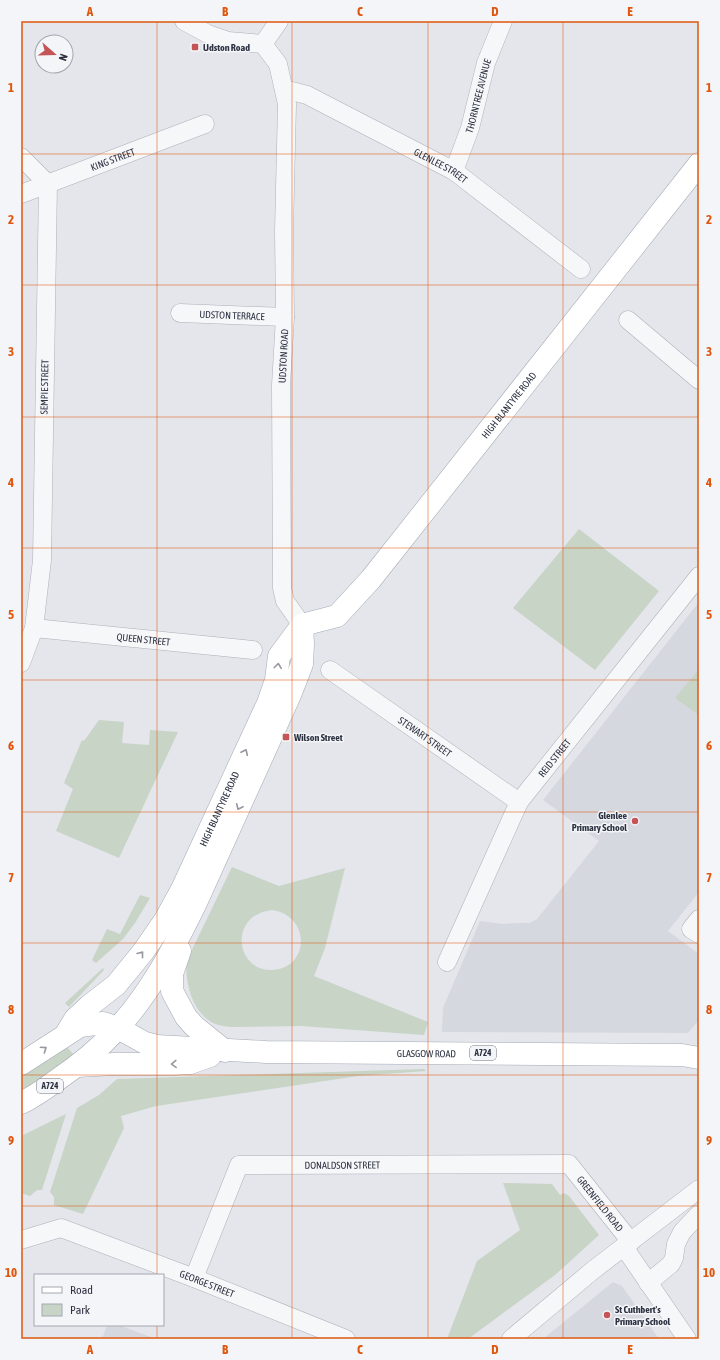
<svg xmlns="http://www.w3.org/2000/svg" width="720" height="1360" font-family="'Asap Condensed',sans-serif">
  <rect width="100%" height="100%" fill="#e4e6eb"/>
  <path fill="#d6d8df" d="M699,602V892L668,931L699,954V1020L688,1033L442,1032L443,1008L480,921L503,924L516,923H530L537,919L599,841L543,800Z
    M613,1282L622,1286L659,1339H543Z
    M107,1325H119L156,1339H102Z"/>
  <path fill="#c7d4c6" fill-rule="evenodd" d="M579,529L659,591L595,670L513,608Z
    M699,669V715L675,698Z
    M99,720L124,722L122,743L149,745L150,730L178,732L119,858L56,831L73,789L64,783L82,740L84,741Z
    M232,867L279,886L345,868L325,948L314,976L428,1022L424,1035L301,1026L231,1027C225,1026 219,1026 213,1023C192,1012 184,981 187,960ZM272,910C313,916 309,972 269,970C235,968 229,915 272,910Z
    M140,895L150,898L135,923L123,939L96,963L92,960L107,929L120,934Z
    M103,968L104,970L69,1007L65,1003Z
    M66,1046L74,1055L21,1093V1077L40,1065Z
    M424,1069L426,1071L358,1076L156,1106L121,1116L124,1128L83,1214L54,1205V1197L50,1192L77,1108L99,1095L117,1079Z
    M66,1114L42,1190H37L30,1196L21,1193V1136Z
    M503,1183L552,1184L560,1195L564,1193L569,1196L599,1235L555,1275L468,1339H447L477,1261L520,1230Z"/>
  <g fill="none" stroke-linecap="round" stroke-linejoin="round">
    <defs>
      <g id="minor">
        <path d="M184,21L208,34L228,41L263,44"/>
        <path d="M263,44L278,64L287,104L284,231L285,317L281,385L282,588L285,601L302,625"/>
        <path d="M263,44L279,21"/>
        <path id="s1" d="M284,89L307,95L454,171L581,269"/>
        <path d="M21,157L48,184L42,560L34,628L21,663"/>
        <path id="s2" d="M454,171L470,128L486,63L503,21"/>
        <path id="s3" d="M21,194L205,124"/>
        <path id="s4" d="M180,313L285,317"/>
        <path d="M628,320L699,380"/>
        <path id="s5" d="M34,628L253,650"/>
        <path id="s6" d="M330,670L519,802"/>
        <path d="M699,919L691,929L699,934"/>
        <path id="s7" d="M447,962L519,802L699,576"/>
        <path id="s8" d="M21,1240L61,1228L194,1278L346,1339"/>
        <path d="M624,1247L687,1339"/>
        <path id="s9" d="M194,1278L239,1165L569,1164L631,1242"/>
        <path d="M648,1283L671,1264L674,1258L676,1244L682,1232L699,1214"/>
        <path d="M511,1339L592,1271L699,1189"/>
      </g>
      <g id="major">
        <path d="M180,951L172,974V991L186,1017L194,1026L225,1051"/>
        <path id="s10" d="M66,1034L75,1019L89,1006L116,985L143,952L165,920L182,889L268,703L276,680L279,656L302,625L337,616L371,579L699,164"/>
        <path id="s11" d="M21,1064L80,1026L103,1023L118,1028L145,1043L157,1046L266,1052L682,1055L699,1058"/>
        <path d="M77,1066L114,1064H174L190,1063L210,1056"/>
        <path d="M21,1103C34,1097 45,1089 57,1080C79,1065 99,1049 117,1029C150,993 174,948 195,905L290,695L302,664L303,644L302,625"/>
      </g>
    </defs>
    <use href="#minor" stroke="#adb0b8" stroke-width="19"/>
    <use href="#major" stroke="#a4a9b5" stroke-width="23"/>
    <use href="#minor" stroke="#f6f7f9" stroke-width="18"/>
    <use href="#major" stroke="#fff" stroke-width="22"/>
  </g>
  <defs><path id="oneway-chevron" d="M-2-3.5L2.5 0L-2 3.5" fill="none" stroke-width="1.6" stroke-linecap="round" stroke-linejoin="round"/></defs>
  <g stroke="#9698a0">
    <use href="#oneway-chevron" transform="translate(278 666) rotate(-83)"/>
    <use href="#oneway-chevron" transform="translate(245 752) rotate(-65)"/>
    <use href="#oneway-chevron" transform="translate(239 807) rotate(115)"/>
    <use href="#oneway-chevron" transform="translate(141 954) rotate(-52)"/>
    <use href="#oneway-chevron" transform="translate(44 1049) rotate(-34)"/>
    <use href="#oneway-chevron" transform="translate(174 1064) rotate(178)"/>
  </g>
  <path fill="none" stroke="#df570f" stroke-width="1" stroke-opacity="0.55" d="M157,21V1275M292,21V1339M428,21V1339M563,21V1339M21,154H699M21,285H699M21,417H699M21,548H699M21,680H699M21,812H699M21,943H699M21,1075H699M21,1206H699M157,1325V1339"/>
  <g fill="#c45456" stroke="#f3f5f8" stroke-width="1.5">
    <rect x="191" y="43" width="8" height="8" rx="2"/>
    <rect x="282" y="733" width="8" height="8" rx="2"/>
    <circle cx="635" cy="821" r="4"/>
    <circle cx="607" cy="1315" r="4"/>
  </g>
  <g text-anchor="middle" stroke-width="3" stroke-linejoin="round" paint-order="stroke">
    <g fill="#f3f5f8" stroke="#686c79" stroke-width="1">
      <rect x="470" y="1046" width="26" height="14" rx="3"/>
      <rect x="37" y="1079" width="26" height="14" rx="3"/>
    </g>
    <g font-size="9" font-weight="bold" fill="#2d3242">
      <text x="483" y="1056">A724</text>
      <text x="50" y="1089">A724</text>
    </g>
    <g font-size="10" font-weight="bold" fill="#2d3242" stroke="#f3f5f8" text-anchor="start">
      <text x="203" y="51">Udston Road</text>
      <text x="294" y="741">Wilson Street</text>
      <text x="627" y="819" text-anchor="end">Glenlee<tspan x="627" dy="12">Primary School</tspan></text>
      <text x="615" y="1313">St Cuthbert's<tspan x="615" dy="12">Primary School</tspan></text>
    </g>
    <g font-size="10" fill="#2d3242" stroke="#f3f5f8">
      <text dy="4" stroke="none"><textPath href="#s2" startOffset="79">THORNTREE AVENUE</textPath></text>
      <text dy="4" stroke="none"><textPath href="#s3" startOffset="98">KING STREET</textPath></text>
      <text dy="4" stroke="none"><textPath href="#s1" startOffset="175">GLENLEE STREET</textPath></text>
      <text dy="4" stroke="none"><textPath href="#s4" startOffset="52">UDSTON TERRACE</textPath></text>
      <text transform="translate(283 356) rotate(-87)" y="4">UDSTON ROAD</text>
      <text transform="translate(44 387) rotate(-89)" y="4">SEMPIE STREET</text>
      <text dy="4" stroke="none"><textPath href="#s10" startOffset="788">HIGH BLANTYRE ROAD</textPath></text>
      <text dy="4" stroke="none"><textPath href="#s5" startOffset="110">QUEEN STREET</textPath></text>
      <text dy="4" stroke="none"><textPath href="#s6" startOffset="116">STEWART STREET</textPath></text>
      <text dy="4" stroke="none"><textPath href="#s7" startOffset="232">REID STREET</textPath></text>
      <text dy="4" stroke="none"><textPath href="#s10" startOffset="276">HIGH BLANTYRE ROAD</textPath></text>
      <text dy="4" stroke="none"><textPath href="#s11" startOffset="422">GLASGOW ROAD</textPath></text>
      <text dy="4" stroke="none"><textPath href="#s9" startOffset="225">DONALDSON STREET</textPath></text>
      <text dy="4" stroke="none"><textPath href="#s9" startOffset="502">GREENFIELD ROAD</textPath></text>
      <text dy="4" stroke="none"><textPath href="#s8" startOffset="198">GEORGE STREET</textPath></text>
    </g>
  </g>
  <rect width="720" height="1360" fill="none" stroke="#f3f5f8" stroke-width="44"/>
  <rect x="34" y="1274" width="130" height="52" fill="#f3f5f8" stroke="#a4a7af"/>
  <rect x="42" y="1287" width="20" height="6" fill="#ffffff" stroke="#a4a7af"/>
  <text x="70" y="1294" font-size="12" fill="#2d3242">Road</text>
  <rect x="42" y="1304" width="20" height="12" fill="#c7d4c6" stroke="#a4a7af"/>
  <text x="70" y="1314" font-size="12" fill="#2d3242">Park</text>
  <g transform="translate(54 54) rotate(110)"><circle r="19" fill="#f3f5f8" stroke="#a4a7af"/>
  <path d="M0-3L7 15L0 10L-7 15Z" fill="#c45456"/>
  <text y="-6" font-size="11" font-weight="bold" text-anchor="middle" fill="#2d3242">N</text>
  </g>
  <rect x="22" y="22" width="676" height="1316" fill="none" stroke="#df570f" stroke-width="1.5"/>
  <g font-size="13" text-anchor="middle" font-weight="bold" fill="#df570f">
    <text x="90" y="16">A</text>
    <text x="225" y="16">B</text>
    <text x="360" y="16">C</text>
    <text x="495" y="16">D</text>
    <text x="630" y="16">E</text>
    <text x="11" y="92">1</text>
    <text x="709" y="92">1</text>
    <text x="11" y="224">2</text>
    <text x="709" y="224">2</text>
    <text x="11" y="356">3</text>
    <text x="709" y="356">3</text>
    <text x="11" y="487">4</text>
    <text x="709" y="487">4</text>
    <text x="11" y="619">5</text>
    <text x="709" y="619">5</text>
    <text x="11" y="750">6</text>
    <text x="709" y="750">6</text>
    <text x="11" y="882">7</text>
    <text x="709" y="882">7</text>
    <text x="11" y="1014">8</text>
    <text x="709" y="1014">8</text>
    <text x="11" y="1145">9</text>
    <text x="709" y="1145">9</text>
    <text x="11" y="1277">10</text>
    <text x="709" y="1277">10</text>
    <text x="90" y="1354">A</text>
    <text x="225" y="1354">B</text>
    <text x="360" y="1354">C</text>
    <text x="495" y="1354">D</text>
    <text x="630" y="1354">E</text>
  </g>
</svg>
